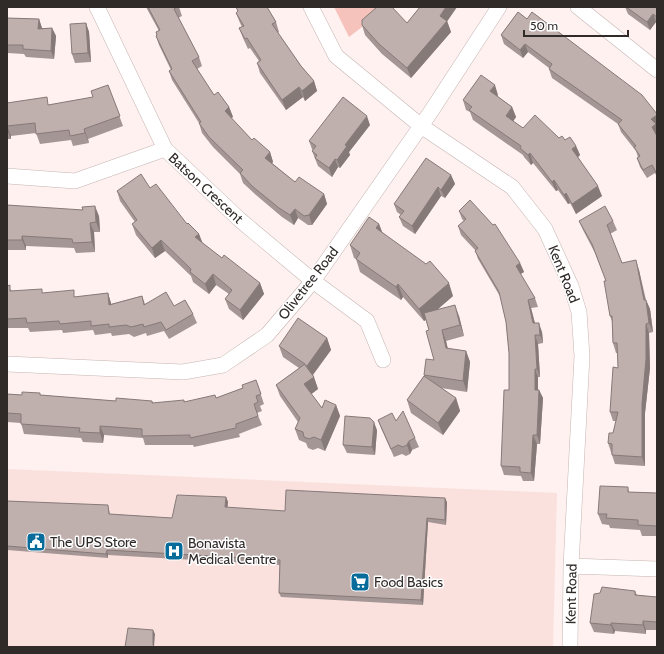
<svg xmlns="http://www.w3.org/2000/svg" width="664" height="654" font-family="Cabin,sans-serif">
  <rect width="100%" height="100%" fill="#fef1ef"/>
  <path fill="#fae1de" d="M7,469L557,493L553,647H7Z"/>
  <path fill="#f6c3bc" d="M334,7H388L349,37Z"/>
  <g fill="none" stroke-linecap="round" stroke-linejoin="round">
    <defs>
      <path id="minor" d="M97,7L165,149L240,220L313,281L367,321L383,360
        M311,7L336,56L421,126L512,187L545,229L571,286L579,312L582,356L571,566L570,647
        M578,7L657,70
        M7,176L75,181L165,149
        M7,364L183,372L223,365L267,335L313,281L430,113L499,7
        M571,566L657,569"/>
    </defs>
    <use href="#minor" stroke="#c5b5b3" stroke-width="16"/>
    <use href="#minor" stroke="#fff" stroke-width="15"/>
  </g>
  <path fill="#a49695" d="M146,7H179L182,16L178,18L199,57L202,66L197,69L214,95L229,107L233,117L231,118L252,140L270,152L273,162L272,163L295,182L324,194L327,204L312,225H308L298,218L294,225L282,217L256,195L243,183L240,174L213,147L202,133L199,123L172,80L169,71L171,70L159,45L156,36L157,35L156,32L159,31Z
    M236,7H267L276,22L279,32L278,33L301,66L314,81L317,91L305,101L303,97L286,110L260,73L257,63L259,61L250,48L248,49L243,38L239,28L242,27L240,23L236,13L238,12Z
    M420,7H457L447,21L451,32L411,78L382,54L365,35L362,25L407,23Z
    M625,7H657V23L656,22L650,30L628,14Z
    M518,12L656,126V134L657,136V177L655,173L647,178L640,167L637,158L638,157L636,151L621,132L618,124L552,78L549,69V68L528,52L523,58L504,44L501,35Z
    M7,18L39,19L42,28H52L56,36L54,59L26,57L24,54L7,53Z
    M86,23L89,32L91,62L75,63L72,54Z
    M108,85L123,126L88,139L89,143L73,146L71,140L40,144L36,133L11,136V139H7V103L50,105L93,97Z
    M498,95L497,96L512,107L516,117L513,121L523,128L559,138L576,146L580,155L578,157L602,196L576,214L570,203L568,204L558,190L556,191L533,163L531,165L524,157L523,155L473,120L470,112L466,110L463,100Z
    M370,125L349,152L350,155L340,168L338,167L332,177L318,166L312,151L313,150L312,149L309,141Z
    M451,175L455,184L445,198L441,196L415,234L403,226L399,217L401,215L397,212L394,204Z
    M150,188L187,224L199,234L202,243L222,258L260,283L264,294L243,320L229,309L225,299L229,294L216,285L209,294L193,282L191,276L165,251L155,258L136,235L132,224L135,222L120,201L117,191Z
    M7,205L99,216L100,232H94L95,252L76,253L74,248L26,246V250H7Z
    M459,211L520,263L524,272L520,274L535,298L538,307L531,308L535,323L542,332L543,343L538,344L540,377H538V390H539L543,398L540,444H537L534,481H523L521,476L504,475L501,466L509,390V353L506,322L501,298L478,259L475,250L461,235L458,226L464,221L462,219Z
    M579,221H613L617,230L610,234L622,263L639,270L646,300L650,309L653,332L649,333L650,368L645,413V466L615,464L608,443L613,433L616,421H613L610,412L618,368V353H616L613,343L612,321L610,316L606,281L595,253L583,230Z
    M379,224L382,232L453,296L438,309L459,316L464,336L446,341L448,349L466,351L470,362L467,392L441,388L456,398L460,411L443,435L411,413L407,400L424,376V375L434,360L429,330L426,320L424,321L403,297L401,300L360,272L356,259L354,258L350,245Z
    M7,286L12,291L43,293L76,297L108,293L111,304L142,296L145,304L174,306L193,314L197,323L169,339L164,331L147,336L146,333L134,337L129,334L112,336L111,333L95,335L93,330L63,333L62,330L30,332L28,328H7Z
    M327,338L331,350L313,375L318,389L311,394L322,408L336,405L340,416L325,451L318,448L313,450L308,448L306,443L299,440L295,429L298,422L280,396L276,385L299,368L283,357L279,346Z
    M256,380L264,404L260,406L262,411L257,413L262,425L239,434L240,437L194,447L193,445H145L143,438L104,435L103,443L83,442L81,438L24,434L21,423L7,422V394L22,395L40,393V395L116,401H152L153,403L185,402L216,398L243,388Z
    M378,420L396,421L415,438L419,447L412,450L410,454L406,456L402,454L394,457L381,428Z
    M377,430L375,455L347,453L343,445Z
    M628,487L629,492L657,493V536H642L640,530L610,528L609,525L602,524L598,514Z
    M226,497L228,502L227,508L285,511L447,502L446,525L428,522L423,605L281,597L279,593L280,565L108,555V558L7,550V501L109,510L110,514L172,518Z
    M635,591L637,595L657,597V630H646V634L615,631L614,634L594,632L590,623Z"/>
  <path fill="#867a79" d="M446,7H457L446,23L447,21L451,32L411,78L407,68Z
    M653,14L656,22L650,30L647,22Z
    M39,19L42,28L41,37L38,29Z
    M86,23L89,32L91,62L88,53Z
    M52,28L56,36L54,59L51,51Z
    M525,44L528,52L523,58L520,50Z
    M314,81L317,91L305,101L302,91Z
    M495,85L498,95L494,101L490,91Z
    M299,87L303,97L286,110L282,100Z
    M229,107L233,117L228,120L225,111Z
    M512,107L516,117L510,126L506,116Z
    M657,115V126H656L657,128V134L655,136L652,127L651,119Z
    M367,116L370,125L349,152L350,155L340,168L337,160L345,145Z
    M7,126L11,136V139L7,129Z
    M84,129L88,139L89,143L85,133Z
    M576,146L580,155L576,159L572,149Z
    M270,152L273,162L268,167L265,158Z
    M530,153L533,163L531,165L528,155Z
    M335,159L338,167L332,177L329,168Z
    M451,175L455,184L445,198L441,190Z
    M554,180L558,190L556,191L552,182Z
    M598,186L602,196L576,214L572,204Z
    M438,187L441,196L415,234L412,226Z
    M566,193L570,203L568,204L564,195Z
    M324,194L327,204L312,225L309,215Z
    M95,206L99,216L100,232L96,222Z
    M295,209L298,218L294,225L290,215Z
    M90,223L94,232L95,252L92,242Z
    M379,224L384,237L376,228Z
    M199,234L203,244L195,237Z
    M22,236L26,246V250L22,240Z
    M161,240L165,251L155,258L152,248Z
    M636,260L639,270L647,309L646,300L650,309L653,332L649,323Z
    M520,263L524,272L519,275L516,266Z
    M213,274L216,285L209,294L205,284Z
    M260,283L264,294L243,320L240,310Z
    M449,283L453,296L424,321L419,309Z
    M398,284L403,297L401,300L396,287Z
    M108,293L111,303L112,314L109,305Z
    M528,300L531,308L537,332L533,323Z
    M455,305L459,316L464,336L460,325Z
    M539,323L542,332L543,343L540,335Z
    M646,324L649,333L650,368L645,413V466L642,457V404Z
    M442,330L446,341L450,359L446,348Z
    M535,335L538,344L540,377L537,369Z
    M327,338L331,350L311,377L307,366Z
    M466,351L470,362L467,392L463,381Z
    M535,369L538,377V398L535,390Z
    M314,377L318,389L309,396L304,384Z
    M539,390L543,398L540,444L537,435Z
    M456,398L460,411L443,435L438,423Z
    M336,405L340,416L325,451L321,440Z
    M374,422L377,430L375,455L372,447Z
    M100,426L104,435L103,443L100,433Z
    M533,435L537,444L534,481L531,473Z
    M409,441L412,450L410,454L407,445Z
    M226,497L228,502L227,512L225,507Z
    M445,498L447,502L446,525L445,520Z
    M427,518L428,522L423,605L421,600Z
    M107,550L108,555V558L106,554Z
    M643,621L646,630V634L643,625Z
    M611,623L615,631L614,634L611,625Z
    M153,630L155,634L154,647L153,645Z"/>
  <path fill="#bfafad" stroke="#867a79" d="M148,7H177L174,9L199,57L192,61L214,95L218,92L229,107L225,111L252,140L254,138L270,152L265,158L295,182L299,177L324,194L309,215L304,216L295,209L290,215L279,208L252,186L240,173L243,170L209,137L199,123L201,122L169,71L172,69L156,36L157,35L156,32L160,30Z
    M236,7H267L276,22L272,24L301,66L314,81L302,91L299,87L282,100L257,63L261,60L247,38L245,39L239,28L244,26L236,13L238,11Z
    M377,7H392L407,23L420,7H446L440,16L447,21L407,68L379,44L362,25V20Z
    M626,7H657V17L653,14L647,22Z
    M518,12L527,19L532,12L642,95L657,114V115L651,119L656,124L652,127L657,136V174L652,165L643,170L637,158L640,156L634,147L636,146L618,124L622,120L549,69L552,64L525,44L520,50L501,35Z
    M7,18L39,19L38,29L52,28L51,51L23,49V45H7Z
    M86,23L88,53L72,54L70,24Z
    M481,75L495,85L490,91L512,107L506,116L523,128L535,115L559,138L562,136L565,140L570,137L576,146L572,149L598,186L572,204L566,193L564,195L554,180L552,182L530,153L528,155L520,148L521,146L469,110L472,107L463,100Z
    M108,85L120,116L84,129L85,133L70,136L69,130L36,134L35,123L7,126V129V103L47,97L48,105L93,97L91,91Z
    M343,97L367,116L345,145L347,146L337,160L335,159L329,168L315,158L317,155L312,151L316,146L309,141Z
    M426,158L451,175L441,190L438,187L412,226L399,217L404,211L394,204Z
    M141,174L150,188L156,184L187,224L188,223L199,234L195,237L222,258L224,255L260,283L240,310L225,299L232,290L213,274L205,284L190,272L191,269L161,240L152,248L132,224L137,220L117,191Z
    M470,200L493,225L495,224L520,263L516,266L535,298L528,300L533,323H539L540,335H535L537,369H535V390H539L537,435H533L531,473L520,472V467L501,466L504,390H509V353L506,322L499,292L475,251L478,248L458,226L466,219L459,211Z
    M7,205L83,210L82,207L95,206L96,222L90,223L92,242L73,243L72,239L22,236V240H7Z
    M605,206L613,221L607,225L622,263L636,260L644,300H646L649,323L646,324V359L642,404V457L612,455V444L608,443L609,433H613L618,412H610L613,367L618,368L617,343H613L612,316H610L604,281H606L592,244L579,221Z
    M369,217L379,224L376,228L426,264L430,261L449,283L419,309L398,284L396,287L356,259L360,253L350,245Z
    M10,285V291L42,289V293L74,290V297L108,293L109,305L142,296L144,305L166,292L174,306L185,300L193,314L166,330L161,322L144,327L143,324L131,327L126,325L109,327V324L91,326V321L60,324L59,321L27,323L26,318L7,319V286Z
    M455,305L460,325L442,330L446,348L466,351L463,381L424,375L426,359L434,360L426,331L429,330L424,313Z
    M298,318L327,338L307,366L305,365L314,377L304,384L322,408L325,400L336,405L321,440L314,437L309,439L304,437L303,432L295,429L300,418L276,385L305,364L279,346Z
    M424,376L456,398L438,423L407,400Z
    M256,380L261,394L256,396L258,402L254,404L258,416L236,424V428L190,438V435L142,436V429L100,426V433L79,432L80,428L21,424V414L7,413V394L22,395V392L40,393V395L116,401V398L152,401V403L184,400V402L215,395L216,398L243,388L242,385Z
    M403,411L415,438L409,441L407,445L403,447L398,445L391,449L378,420L392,413L396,421Z
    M345,416L370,418L374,422L372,447L343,445Z
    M600,486L628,487V492L657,493V526L638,525V520L606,518L607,514H598Z
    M286,490L445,498V520L427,518L421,600L279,593L280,560L107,550L106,554L7,546V501L108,505L109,514L172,518L177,495L226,497L225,507L285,511Z
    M602,587L635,591V595L657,597V622L643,621V625L611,623V625L590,623L594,594L600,593Z
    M128,628L153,630V645L155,647H125Z"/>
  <defs>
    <symbol id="civic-square" viewBox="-11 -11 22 22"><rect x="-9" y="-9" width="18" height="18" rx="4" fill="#086c9a" stroke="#fff"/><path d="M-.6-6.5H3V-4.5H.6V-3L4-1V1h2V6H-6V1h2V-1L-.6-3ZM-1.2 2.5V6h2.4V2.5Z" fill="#fff"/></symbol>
    <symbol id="hospital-square" viewBox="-11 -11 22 22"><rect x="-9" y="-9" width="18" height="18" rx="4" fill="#086c9a" stroke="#fff"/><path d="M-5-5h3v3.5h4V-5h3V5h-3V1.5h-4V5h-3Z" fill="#fff"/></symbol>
    <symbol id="supermarket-square" viewBox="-11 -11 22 22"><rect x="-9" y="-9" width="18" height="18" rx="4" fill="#086c9a" stroke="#fff"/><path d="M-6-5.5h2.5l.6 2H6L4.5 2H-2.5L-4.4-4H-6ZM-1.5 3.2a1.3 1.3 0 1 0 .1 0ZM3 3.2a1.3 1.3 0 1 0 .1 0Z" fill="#fff"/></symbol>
  </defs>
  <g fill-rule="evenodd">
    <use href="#civic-square" x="25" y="531" width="22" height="22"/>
    <use href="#hospital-square" x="163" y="540" width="22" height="22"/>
    <use href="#supermarket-square" x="349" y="571" width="22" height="22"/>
  </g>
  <g text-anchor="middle" stroke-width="3" stroke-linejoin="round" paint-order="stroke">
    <g font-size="14" fill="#302a29" stroke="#fff">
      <text transform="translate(206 188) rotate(43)" y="5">Batson Crescent</text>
      <text transform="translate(564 274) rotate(68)" y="5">Kent Road</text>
      <text transform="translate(308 283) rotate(-52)" y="5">Olivetree Road</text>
      <text transform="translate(571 594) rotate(-89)" y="5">Kent Road</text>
    </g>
    <g font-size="14" fill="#302a29" stroke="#fff" text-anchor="start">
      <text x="50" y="547">The UPS Store</text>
      <text x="188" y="548">Bonavista<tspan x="188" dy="16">Medical Centre</tspan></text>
      <text x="374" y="587">Food Basics</text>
    </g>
  </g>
  <rect width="664" height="654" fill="none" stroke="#302a29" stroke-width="16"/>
  <path d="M524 30v6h104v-6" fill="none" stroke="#302a29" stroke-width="2"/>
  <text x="530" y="30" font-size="12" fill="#302a29" stroke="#ffffff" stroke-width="3" paint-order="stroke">50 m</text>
</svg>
